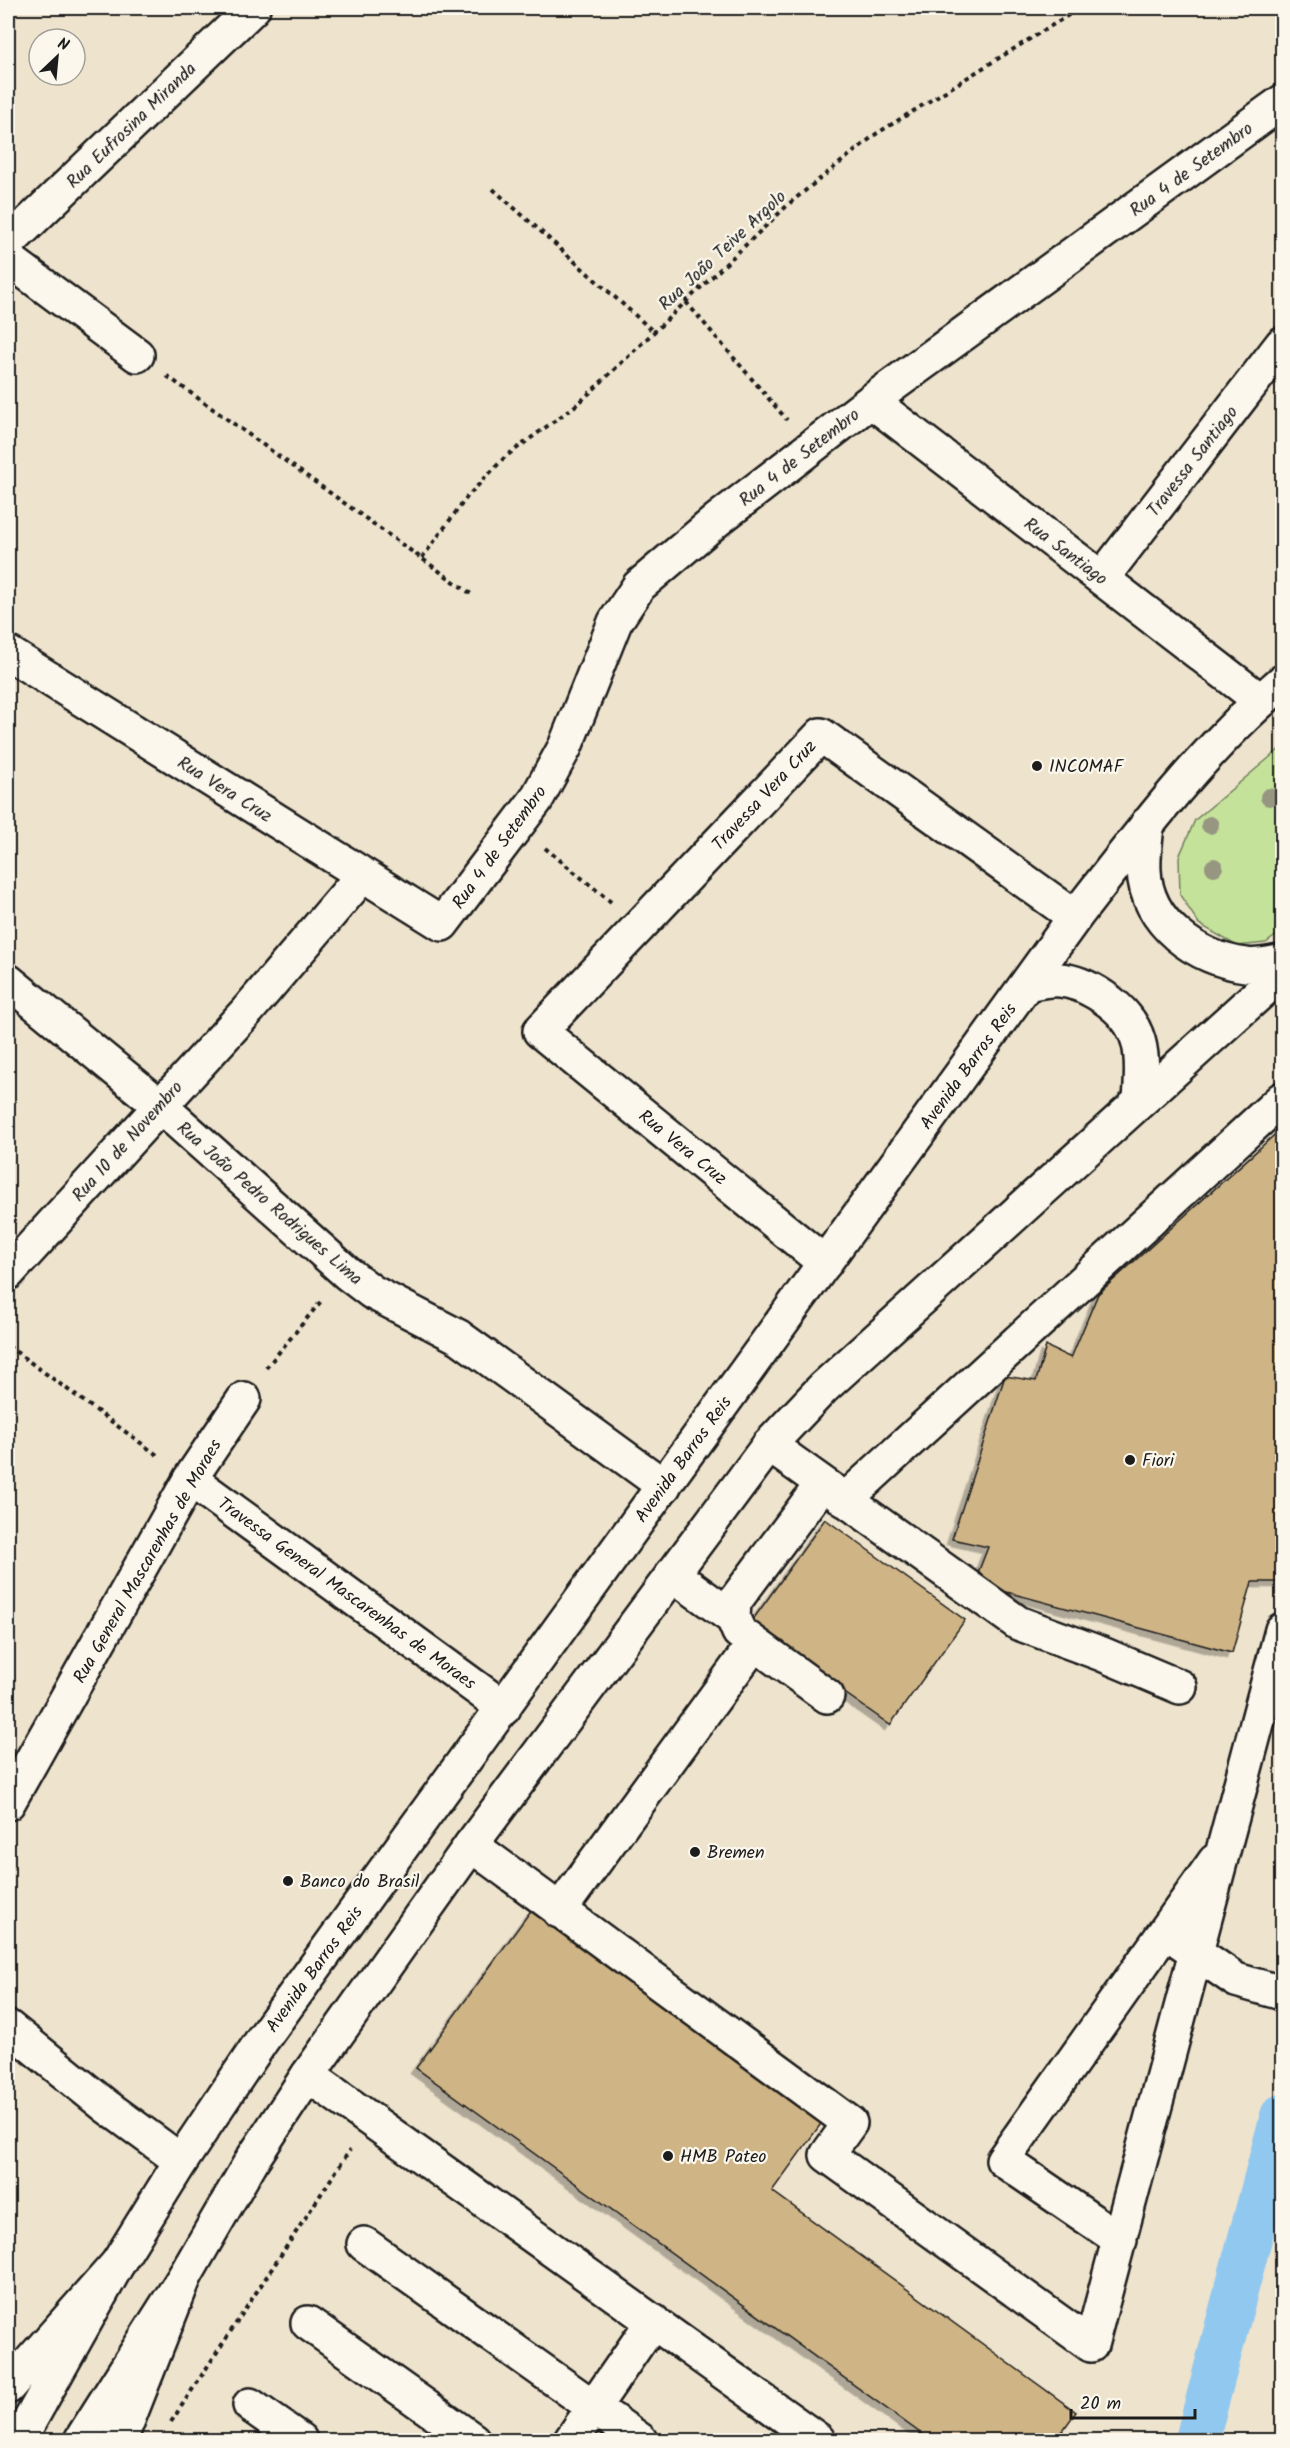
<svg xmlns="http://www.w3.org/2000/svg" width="1290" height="2448" font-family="Kalam,sans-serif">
  <defs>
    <filter id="shadow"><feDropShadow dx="-5.5" dy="5.5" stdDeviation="0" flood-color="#0004"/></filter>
  </defs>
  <rect width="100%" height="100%" fill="#eee3cd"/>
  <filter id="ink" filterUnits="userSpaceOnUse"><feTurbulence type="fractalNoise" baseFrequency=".0167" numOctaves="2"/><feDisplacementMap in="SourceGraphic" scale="12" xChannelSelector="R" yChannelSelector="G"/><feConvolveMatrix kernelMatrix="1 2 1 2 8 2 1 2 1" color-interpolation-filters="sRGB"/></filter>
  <g filter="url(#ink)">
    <path fill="#c4e29a" stroke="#707f5b" stroke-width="1.5" d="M1282,747V931L1266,943L1237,946L1199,924L1180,895L1179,857L1195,820Z"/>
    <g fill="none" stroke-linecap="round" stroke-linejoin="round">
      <path stroke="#91c8f0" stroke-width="44" d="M1197,2440L1282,2116"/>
    </g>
    <path fill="#cfb485" stroke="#1c1c1c" stroke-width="1.5" filter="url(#shadow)" d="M1282,1128V1582H1252L1232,1653L974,1583L988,1547L952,1539L1005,1376L1036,1381L1046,1346L1071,1358L1098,1294Z
      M825,1519L965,1620L890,1725L756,1630L754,1618Z
      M532,1909L823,2121L772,2191L1076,2412L1056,2440H930L416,2068Z"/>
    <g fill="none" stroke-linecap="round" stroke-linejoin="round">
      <defs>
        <path id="minor" d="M8,243L253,8
          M8,259L137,355
          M871,401L1261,701
          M1102,578L1282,344
          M8,653L442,924L536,800L565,747L615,622L639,586L717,520L871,401L1282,102
          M8,981L159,1105L347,1273L372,1292L459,1337L664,1486
          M825,1263L540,1031L821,735L1075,917
          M8,1273L248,1010L363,875
          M769,1445L1018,1623L1102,1654L1180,1687
          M190,1479L504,1708
          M822,1484L734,1602L733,1618L739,1632L827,1696
          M845,1500L1282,1099
          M672,1574L733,1618
          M8,1803L190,1479L244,1399
          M471,1845L850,2123L827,2155L1091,2345L1282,1630
          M559,1911L754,1644
          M1181,1942L1236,1980L1282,1993
          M8,2027L106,2106L181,2161
          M308,2075L818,2440
          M1120,2240L1003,2160L1215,1861
          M364,2244L640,2440
          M308,2323L473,2440
          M250,2405L300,2440
          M571,2440L653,2321"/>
        <path id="major" d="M1147,824C1146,839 1143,855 1144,870C1146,923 1197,959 1246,965C1257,967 1271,963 1282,962
          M1027,984C1037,982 1050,979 1060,980C1074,981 1091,989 1103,997C1144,1024 1144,1054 1140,1099
          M8,2387L118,2263L181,2161L262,2040L1075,917C1139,834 1203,750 1282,682
          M120,2440L185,2276L252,2160L308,2075L471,1845L769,1445L823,1388L1282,973"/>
        <path id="highway" d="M19,2440L118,2263
          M81,2440L185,2276"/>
      </defs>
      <use href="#minor" stroke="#1c1c1c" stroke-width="38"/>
      <use href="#major" stroke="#1c1c1c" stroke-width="38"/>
      <use href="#highway" stroke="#1c1c1c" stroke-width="38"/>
      <path stroke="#1c1c1c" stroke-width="4" stroke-dasharray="4.5 4.5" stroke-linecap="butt" d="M493,189L654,332
        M686,302L787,420
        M167,376L474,596
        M422,558L467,497L505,457L579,403L791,202L876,134L1080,8
        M545,848L611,902
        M8,1346L160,1457
        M266,1368L322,1300
        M171,2422L350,2150"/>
      <use href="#minor" stroke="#fbf7ec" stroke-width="33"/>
      <use href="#major" stroke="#fbf7ec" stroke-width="33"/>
      <use href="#highway" stroke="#fbf7ec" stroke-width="33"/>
      <path stroke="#1c1c1c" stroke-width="4" stroke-dasharray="4.5 4.5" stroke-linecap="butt" d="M8,2437L39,2440"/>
    </g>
    <g fill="#969681">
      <circle cx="1269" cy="797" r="9"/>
      <circle cx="1210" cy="825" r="9"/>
      <circle cx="1214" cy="867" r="9"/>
    </g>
  </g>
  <g fill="#1c1c1c" stroke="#fbf7ec" stroke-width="2">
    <circle cx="1037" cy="766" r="6"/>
    <circle cx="1130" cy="1460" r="6"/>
    <circle cx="695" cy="1852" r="6"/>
    <circle cx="288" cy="1881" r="6"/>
    <circle cx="668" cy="2156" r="6"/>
  </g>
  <g text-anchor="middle" stroke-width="4.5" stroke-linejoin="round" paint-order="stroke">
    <g font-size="18" fill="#1c1c1c" stroke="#fbf7ec">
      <text transform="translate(131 125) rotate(-44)" y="6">Rua Eufrosina Miranda</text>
      <text transform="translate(1191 169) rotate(-36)" y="6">Rua 4 de Setembro</text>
      <text transform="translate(722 250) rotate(-43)" y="6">Rua João Teive Argolo</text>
      <text transform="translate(799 457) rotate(-38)" y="6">Rua 4 de Setembro</text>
      <text transform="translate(1192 461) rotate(-52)" y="6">Travessa Santiago</text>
      <text transform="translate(1066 551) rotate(37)" y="6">Rua Santiago</text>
      <text transform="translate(225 789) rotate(32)" y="6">Rua Vera Cruz</text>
      <text transform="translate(764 795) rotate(-47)" y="6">Travessa Vera Cruz</text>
      <text transform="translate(499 847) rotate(-54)" y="6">Rua 4 de Setembro</text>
      <text transform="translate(968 1066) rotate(-54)" y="6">Avenida Barros Reis</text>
      <text transform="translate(127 1141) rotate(-48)" y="6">Rua 10 de Novembro</text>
      <text transform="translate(683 1147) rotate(39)" y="6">Rua Vera Cruz</text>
      <text transform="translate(270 1203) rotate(41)" y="6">Rua João Pedro Rodrigues Lima</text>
      <text transform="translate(683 1459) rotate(-54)" y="6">Avenida Barros Reis</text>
      <text transform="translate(147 1561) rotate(-60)" y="6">Rua General Mascarenhas de Moraes</text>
      <text transform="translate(347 1593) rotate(36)" y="6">Travessa General Mascarenhas de Moraes</text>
      <text transform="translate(314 1969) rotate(-54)" y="6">Avenida Barros Reis</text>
    </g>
    <g font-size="18" fill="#1c1c1c" stroke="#fbf7ec" text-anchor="start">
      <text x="1049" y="772">INCOMAF</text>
      <text x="1142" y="1466">Fiori</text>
      <text x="707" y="1858">Bremen</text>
      <text x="300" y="1887">Banco do Brasil</text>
      <text x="680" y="2162">HMB Pateo</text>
    </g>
  </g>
  <rect width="1290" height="2448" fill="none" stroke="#fbf7ec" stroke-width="30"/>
  <rect x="15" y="15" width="1260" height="2418" fill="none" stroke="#1c1c1c" stroke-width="2" filter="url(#ink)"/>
  <g transform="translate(57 57) rotate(26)"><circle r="28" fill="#fbf7ec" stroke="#a29f99" stroke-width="1.5"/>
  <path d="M0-4.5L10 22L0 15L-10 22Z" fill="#1c1c1c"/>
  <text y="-9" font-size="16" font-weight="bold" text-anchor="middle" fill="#1c1c1c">N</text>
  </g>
  <path d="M1071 2409v9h124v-9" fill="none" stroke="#1c1c1c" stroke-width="3"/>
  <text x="1080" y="2409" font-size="18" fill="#1c1c1c" stroke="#fbf7ec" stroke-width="4.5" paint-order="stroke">20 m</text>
</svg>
